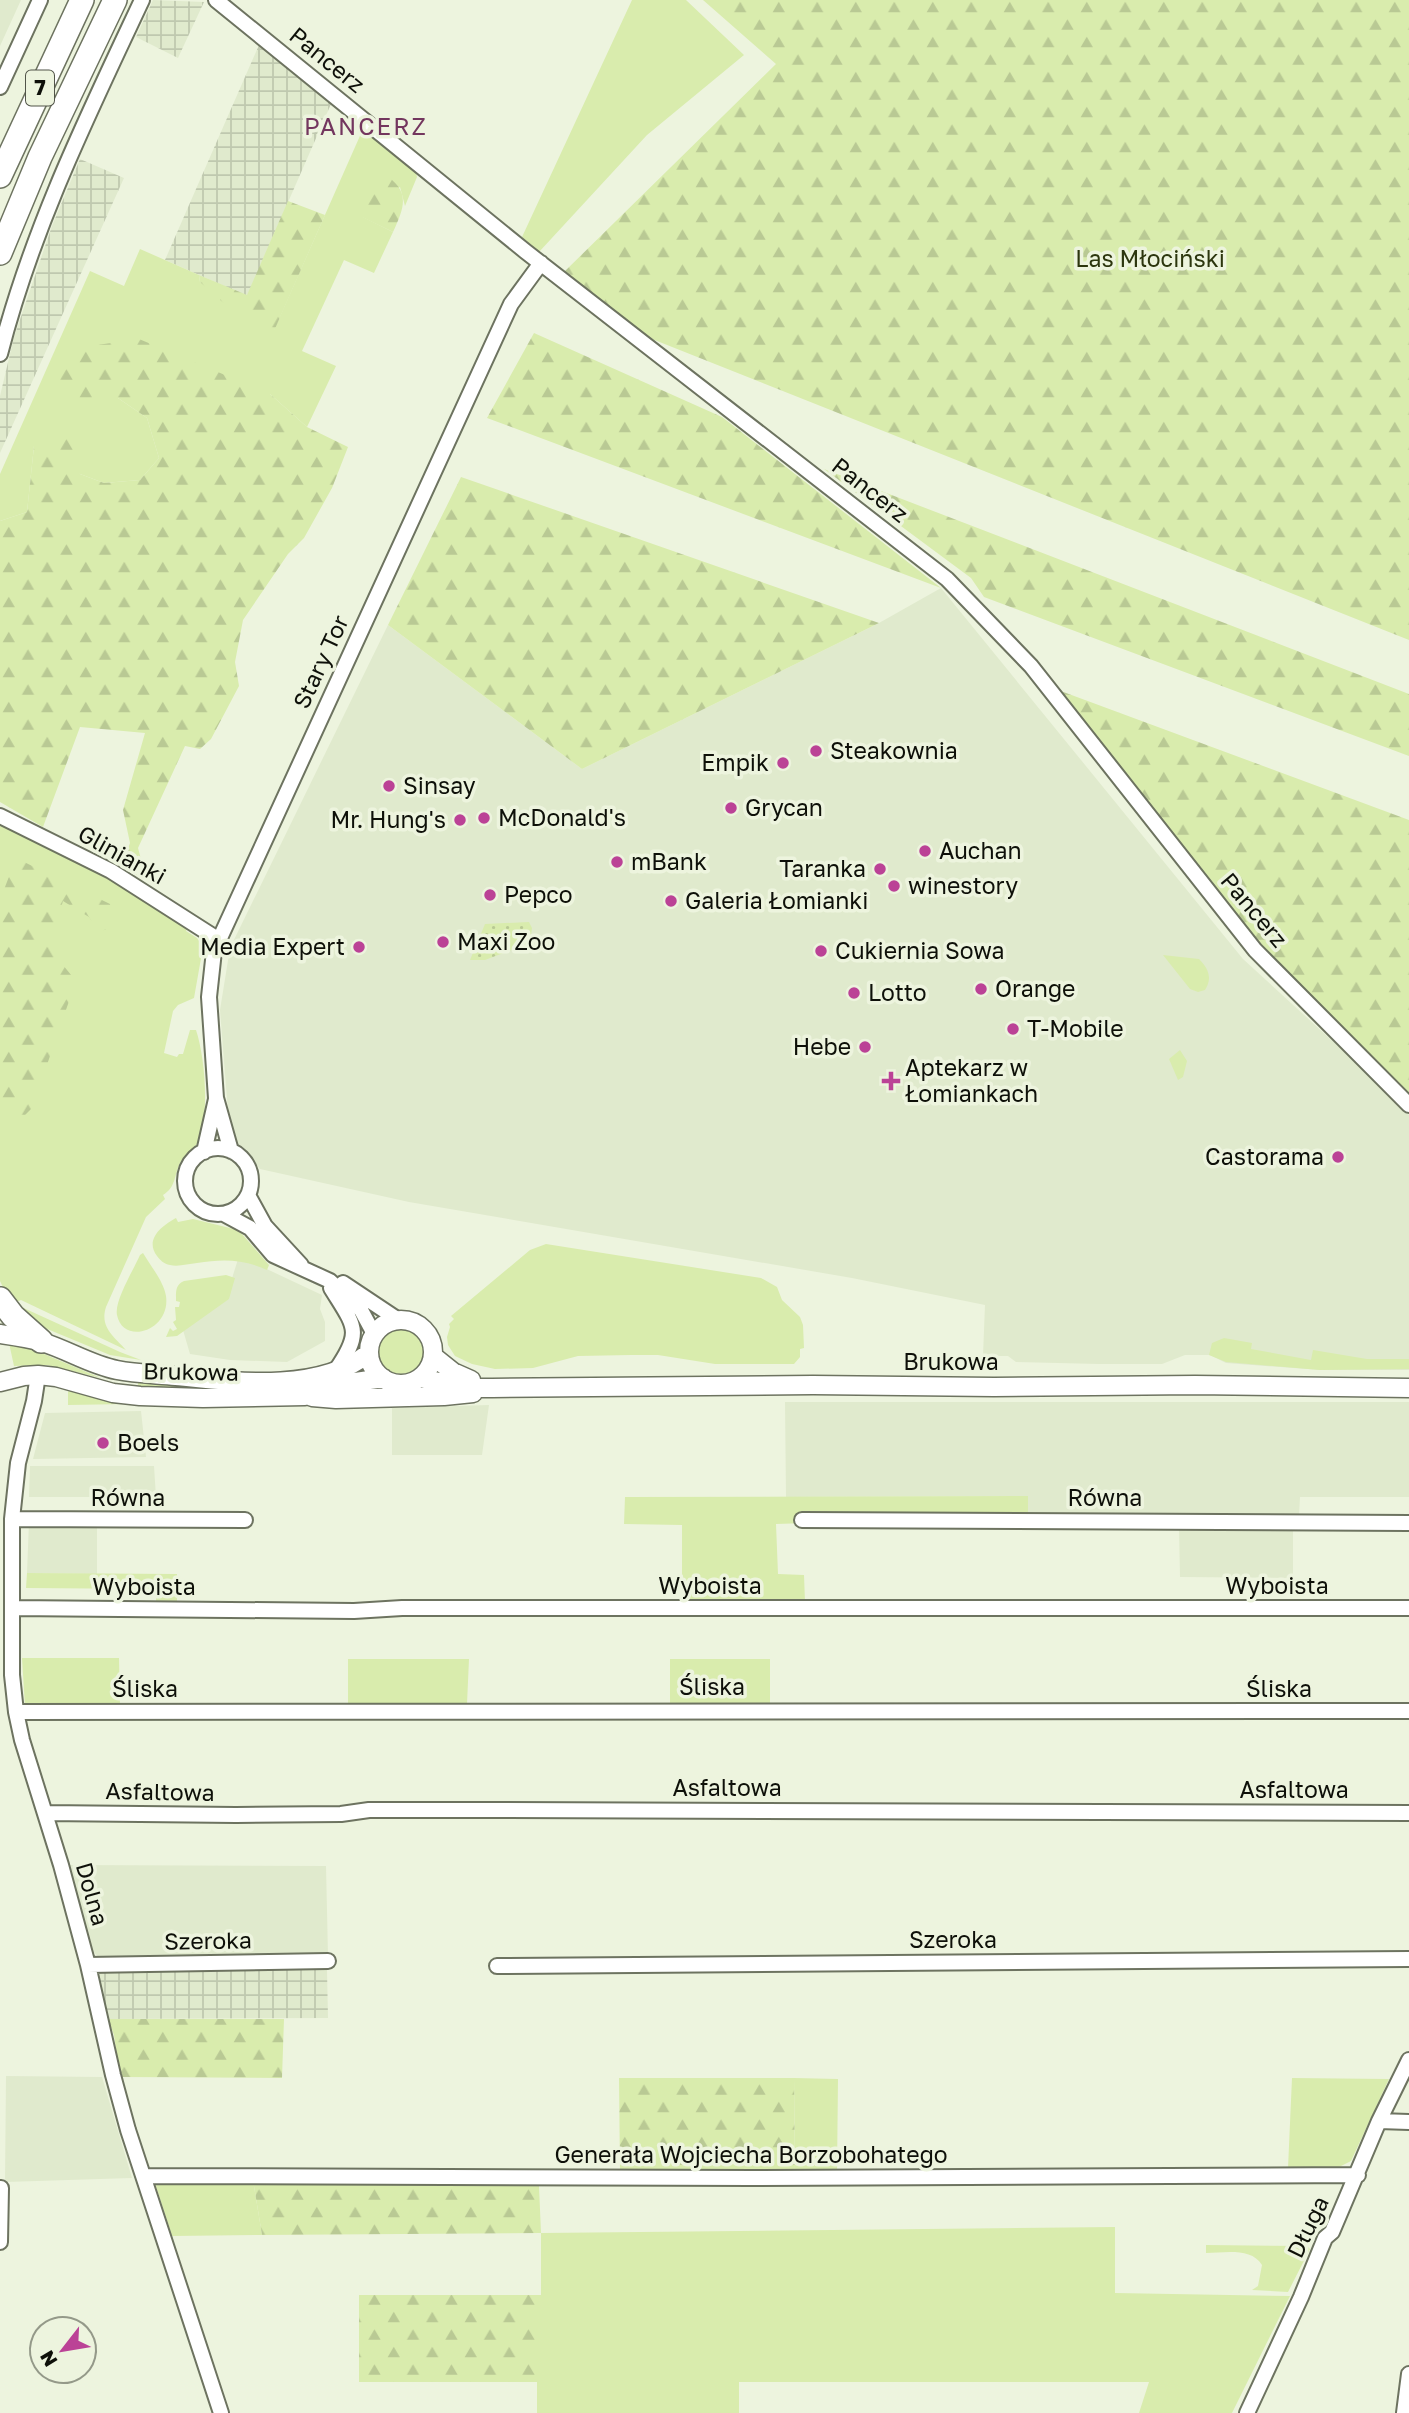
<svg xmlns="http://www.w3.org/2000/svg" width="1409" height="2413" font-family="'Golos Text',sans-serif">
  <defs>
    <pattern id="industrial-grid" width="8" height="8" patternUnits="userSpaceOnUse" patternTransform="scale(1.75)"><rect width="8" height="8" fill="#e0eacd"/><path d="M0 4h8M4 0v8" fill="none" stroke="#bfc8af"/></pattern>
    <pattern id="forest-firs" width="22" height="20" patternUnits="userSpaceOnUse" patternTransform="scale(1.75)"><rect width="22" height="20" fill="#d9ecad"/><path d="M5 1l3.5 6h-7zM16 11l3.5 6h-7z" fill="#b9c994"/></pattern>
    <pattern id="park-dots" width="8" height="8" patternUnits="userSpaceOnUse" patternTransform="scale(1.75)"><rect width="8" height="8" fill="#d9ecad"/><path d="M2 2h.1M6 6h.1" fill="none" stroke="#b9c994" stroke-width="1.8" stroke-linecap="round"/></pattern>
  </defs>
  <rect width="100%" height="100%" fill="#edf4de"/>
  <path fill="#e0eacd" d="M0,0H21L0,46Z
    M941,588L1243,959L1376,1081L1409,1115V1370H1321L1226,1363L1210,1355H1185L1162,1364H1099L1016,1362L1008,1356H983L985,1305L852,1278L409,1202L260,1169L230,1137L220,1010L230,948L388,625L582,769L879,623Z
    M239,1256L322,1295L320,1309L325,1322V1341L287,1362L230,1360L190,1354L183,1330L228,1291Z
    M785,1402H1409V1497H1300L1299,1516H1028L1027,1496L786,1497Z
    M489,1405L482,1455H392V1408Z
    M141,1411L146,1457L33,1459L45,1413Z
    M30,1466H154L156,1497H29Z
    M29,1522L97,1523V1574L27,1573Z
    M1179,1527L1293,1528V1578L1180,1577Z
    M67,1865L326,1866L328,1956L102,1960L90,1949Z
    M6,2076L102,2077L132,2178L5,2182Z"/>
  <path fill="url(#industrial-grid)" d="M153,0L204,2L178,58L136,37Z
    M259,45L331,104L247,296L165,260Z
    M80,159L124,178L0,453V396L14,337L52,226Z
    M103,1969L327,1970L328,2018L108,2019L97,1976Z"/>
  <path fill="#d9ecad" d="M632,0H686L744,55L647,135L539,252L522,237Z
    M363,129L415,169L417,177L405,206L400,187L363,217L393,232L374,273L344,260L302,351L336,366L307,427L270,394L72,398H118L147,418L159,458L140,480L104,483L80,474L34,446L27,512L0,521V474L90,271L124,286L140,249L199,275L200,282L274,330Z
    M0,822L102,873L188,927L186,931L197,938L203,947L194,998L178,1005L173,1011L164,1053L177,1057L179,1054H183L190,1030H196C205,1057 209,1111 200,1138C197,1148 185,1153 180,1163C174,1176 176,1187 163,1195L165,1199L146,1217L106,1307C99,1328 116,1338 126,1350L21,1300L11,1304L0,1281Z
    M1163,955L1199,959C1208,968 1213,978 1205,990L1198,992L1190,989Z
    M1180,1050L1187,1061L1183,1077L1178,1080L1169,1059Z
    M176,1218L178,1222L193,1219L234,1229L242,1234L269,1265L267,1270C243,1259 223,1259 197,1263C188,1264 178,1267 170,1265C164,1264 160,1260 157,1256C144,1239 163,1225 176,1218Z
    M546,1244L761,1278L777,1287L782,1300L800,1317L803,1325L804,1348L800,1349V1357L794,1364H715L658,1355H631L578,1356L533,1368L495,1369L472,1364L455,1356L448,1345L447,1337L450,1327L449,1324L454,1319L451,1316L530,1250Z
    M143,1253C150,1265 164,1282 166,1296C171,1331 123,1346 117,1315C114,1301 134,1269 140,1255Z
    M226,1275L235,1278L229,1299L177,1336L166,1337L170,1328L173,1331L177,1329L173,1322L176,1320L175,1307H179L180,1302L176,1301C176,1292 175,1285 184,1281Z
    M17,1305L120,1352L141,1360L110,1355L40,1326Z
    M378 1351a23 23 0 1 1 46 0a23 23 0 1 1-46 0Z
    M1224,1338L1252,1343L1251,1349L1311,1360L1313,1350L1367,1359H1409V1369L1320,1370L1226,1362L1209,1355L1212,1343Z
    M9,1343L25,1346L101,1378L47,1365L14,1366Z
    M138,1382L196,1387H286C236,1392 188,1391 138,1386Z
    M70,1390L127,1404L68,1405V1392Z
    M1028,1496V1516L776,1524L778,1574L804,1575L805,1602L682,1603V1525L624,1524L625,1497Z
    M27,1573L177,1574V1604L156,1605V1589L26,1588Z
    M22,1658H119L120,1705L25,1706Z
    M348,1659H469L467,1704H348Z
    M670,1659H770V1705L670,1704Z
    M794,2078L838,2079L837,2172H795Z
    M1292,2078L1389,2079L1351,2161L1339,2167L1288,2168Z
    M154,2180H253L262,2235L172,2236Z
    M1115,2227V2293L1290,2296L1232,2413H1139L1149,2382H739V2413H537V2295H541V2233Z
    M1206,2245L1307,2246L1310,2249L1288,2292L1252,2290L1258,2286L1262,2265C1251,2247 1224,2253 1206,2253Z"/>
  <path fill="url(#forest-firs)" d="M703,0H1409V640L652,339L563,273L776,64Z
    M382,173C411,190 405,206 393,232L362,217Z
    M288,201L325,215L274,331L236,314L200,282L199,275L247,295Z
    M534,333L722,417L941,588L487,418Z
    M139,339L270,394L307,427L348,447L332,488L304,538L288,554L243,620L235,662L239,686L211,739L200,749L185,746L138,848L141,859L137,875L122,865L130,843L123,810L145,733L80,727L43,827L0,802V521L27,512L34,446L47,436L60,432L72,439L80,474L104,483L140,480L159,458L147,418L118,398H72L59,389L51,373L57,356L69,349Z
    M824,469L1409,694V756L984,597L971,578Z
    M461,477L879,623L582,769L388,625Z
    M1058,690L1409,820V1097L1267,956Z
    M22,861L110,904L115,928L99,931L89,917L63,901L49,948L76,981L32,1108L22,1118L7,1113L0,1096V900L10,874Z
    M108,2019H284L282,2078L120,2077L114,2035Z
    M619,2078H794L795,2172L620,2173Z
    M253,2180L539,2186L541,2233L262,2235Z
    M359,2295H537V2382H359Z"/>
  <path fill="url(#park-dots)" d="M529,922L532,928L530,943L485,960H470L485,924Z"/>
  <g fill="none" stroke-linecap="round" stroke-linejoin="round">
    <defs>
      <path id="minor" d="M216,0L525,251L947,579L1031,666L1255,950L1409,1105
        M0,87L40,0
        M0,354C32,229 87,117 142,0
        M0,816L111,871L219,940
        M185 1181a33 33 0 1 1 66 0a33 33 0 1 1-66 0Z
        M231,1151L216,1098L209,997L214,951L511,304L541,263
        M204,1152L216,1099
        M248,1195L265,1226L301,1265
        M224,1214L250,1228L273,1255L330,1281L361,1310L374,1334
        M343,1283L397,1319
        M331,1288C355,1327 363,1331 336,1370
        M38,1375L34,1401L18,1463L12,1519V1675L16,1712L22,1740L61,1865L88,1965L113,2075L128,2130L221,2413
        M12,1519L245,1520
        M802,1520L1409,1523
        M12,1608L354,1611L402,1608H1409
        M16,1712L1409,1711
        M45,1813L236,1815L341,1814L369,1810H495L1409,1813
        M88,1965L328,1961
        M497,1966L1409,1959
        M1379,2121L1409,2122
        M144,2176L753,2178L1358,2175
        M0,2242L1,2188
        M1247,2413L1301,2297L1325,2238L1332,2232L1379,2121L1409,2060
        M1404,2413L1409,2374"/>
      <path id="tertiary" d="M369 1352a32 32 0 1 1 64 0a32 32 0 1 1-64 0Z
        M0,1334C14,1336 29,1338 42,1342C68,1350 91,1365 117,1370C136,1374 157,1374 176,1376C235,1382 319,1393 369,1353
        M433,1356L453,1372L471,1380
        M420,1378L467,1388H492L813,1385L994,1387L1195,1385L1409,1388
        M0,1382L24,1376L38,1375L56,1377L113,1393L140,1396L203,1398L305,1396L342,1384L383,1378
        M312,1397L336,1399L444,1396L473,1393"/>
      <path id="trunk" d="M0,176L82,0
        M0,253L40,157L115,0
        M0,1299L13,1316L41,1341"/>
    </defs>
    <use href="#minor" stroke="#6d7360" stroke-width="18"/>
    <use href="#tertiary" stroke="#6d7360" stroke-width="21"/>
    <use href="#trunk" stroke="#6d7360" stroke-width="26"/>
    <use href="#minor" stroke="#fff" stroke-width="14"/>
    <use href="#tertiary" stroke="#fff" stroke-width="18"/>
    <use href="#trunk" stroke="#fff" stroke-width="23"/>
  </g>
  <g fill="#bb4296" stroke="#edf4de" stroke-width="2.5">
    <circle cx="816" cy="751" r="7"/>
    <circle cx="783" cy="763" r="7"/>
    <circle cx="389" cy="786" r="7"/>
    <circle cx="731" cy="808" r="7"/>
    <circle cx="484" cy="818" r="7"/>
    <circle cx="460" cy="820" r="7"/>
    <circle cx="925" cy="851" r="7"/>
    <circle cx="617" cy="862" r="7"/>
    <circle cx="880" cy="869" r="7"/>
    <circle cx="894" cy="886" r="7"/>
    <circle cx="490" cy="895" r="7"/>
    <circle cx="671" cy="901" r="7"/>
    <circle cx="443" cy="942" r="7"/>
    <circle cx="359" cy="947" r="7"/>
    <circle cx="821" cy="951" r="7"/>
    <circle cx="981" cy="989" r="7"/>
    <circle cx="854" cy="993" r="7"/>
    <circle cx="1013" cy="1029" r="7"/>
    <circle cx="865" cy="1047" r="7"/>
    <path d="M887.5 1070.5h7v7h7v7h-7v7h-7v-7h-7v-7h7z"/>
    <circle cx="1338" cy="1157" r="7"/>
    <circle cx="103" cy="1443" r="7"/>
  </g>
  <g text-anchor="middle" stroke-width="7" stroke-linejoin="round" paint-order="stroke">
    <rect fill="#edf4de" stroke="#515449" stroke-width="2" x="26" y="70.5" width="28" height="35" rx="5"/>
    <g font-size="21" font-weight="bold" fill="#0e1009">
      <text x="40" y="95">7</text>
    </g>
    <g font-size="23" fill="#0e1009" stroke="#edf4de">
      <text transform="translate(327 60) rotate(39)" y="8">Pancerz</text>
      <text transform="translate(870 490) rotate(38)" y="8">Pancerz</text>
      <text transform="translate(321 662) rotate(-65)" y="8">Stary Tor</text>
      <text transform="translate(122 855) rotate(29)" y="8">Glinianki</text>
      <text transform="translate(1254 910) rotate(50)" y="8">Pancerz</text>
      <text x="951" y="1370">Brukowa</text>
      <text transform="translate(191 1372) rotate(1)" y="8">Brukowa</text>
      <text x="128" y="1506">Równa</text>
      <text x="1105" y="1506">Równa</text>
      <text x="710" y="1594">Wyboista</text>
      <text x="1277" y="1594">Wyboista</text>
      <text x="144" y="1595">Wyboista</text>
      <text x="712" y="1695">Śliska</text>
      <text x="145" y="1697">Śliska</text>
      <text x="1279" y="1697">Śliska</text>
      <text x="727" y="1796">Asfaltowa</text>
      <text x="1294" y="1798">Asfaltowa</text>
      <text transform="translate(160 1792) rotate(1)" y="8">Asfaltowa</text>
      <text transform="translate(92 1894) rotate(74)" y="8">Dolna</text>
      <text x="953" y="1948">Szeroka</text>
      <text transform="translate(208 1941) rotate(-1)" y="8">Szeroka</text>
      <text x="751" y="2163">Generała Wojciecha Borzobohatego</text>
      <text transform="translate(1308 2227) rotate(-64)" y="8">Długa</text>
    </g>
    <g font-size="23" fill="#2c360e" stroke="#edf4de">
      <text x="1150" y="267">Las Młociński</text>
    </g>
    <g font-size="23" fill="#0e1009" stroke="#edf4de" text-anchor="start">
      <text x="830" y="759">Steakownia</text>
      <text x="769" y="771" text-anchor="end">Empik</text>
      <text x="403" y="794">Sinsay</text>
      <text x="745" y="816">Grycan</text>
      <text x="498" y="826">McDonald's</text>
      <text x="446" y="828" text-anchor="end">Mr. Hung's</text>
      <text x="939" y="859">Auchan</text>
      <text x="631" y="870">mBank</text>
      <text x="866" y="877" text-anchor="end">Taranka</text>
      <text x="908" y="894">winestory</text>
      <text x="504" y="903">Pepco</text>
      <text x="685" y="909">Galeria Łomianki</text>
      <text x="457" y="950">Maxi Zoo</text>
      <text x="345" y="955" text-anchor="end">Media Expert</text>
      <text x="835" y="959">Cukiernia Sowa</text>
      <text x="995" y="997">Orange</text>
      <text x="868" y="1001">Lotto</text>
      <text x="1027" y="1037">T-Mobile</text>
      <text x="851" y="1055" text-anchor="end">Hebe</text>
      <text x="905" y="1076">Aptekarz w<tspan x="905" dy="26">Łomiankach</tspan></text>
      <text x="1324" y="1165" text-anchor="end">Castorama</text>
      <text x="117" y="1451">Boels</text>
    </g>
    <g font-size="24" letter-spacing="2" fill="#73365e" stroke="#edf4de">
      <text x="366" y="135">PANCERZ</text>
    </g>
  </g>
  <g transform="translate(63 2350) rotate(239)"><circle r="33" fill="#edf4de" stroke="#949989" stroke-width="2"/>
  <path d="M0-5L12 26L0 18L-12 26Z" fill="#bb4296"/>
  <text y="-10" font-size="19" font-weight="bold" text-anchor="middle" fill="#0e1009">N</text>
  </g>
</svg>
